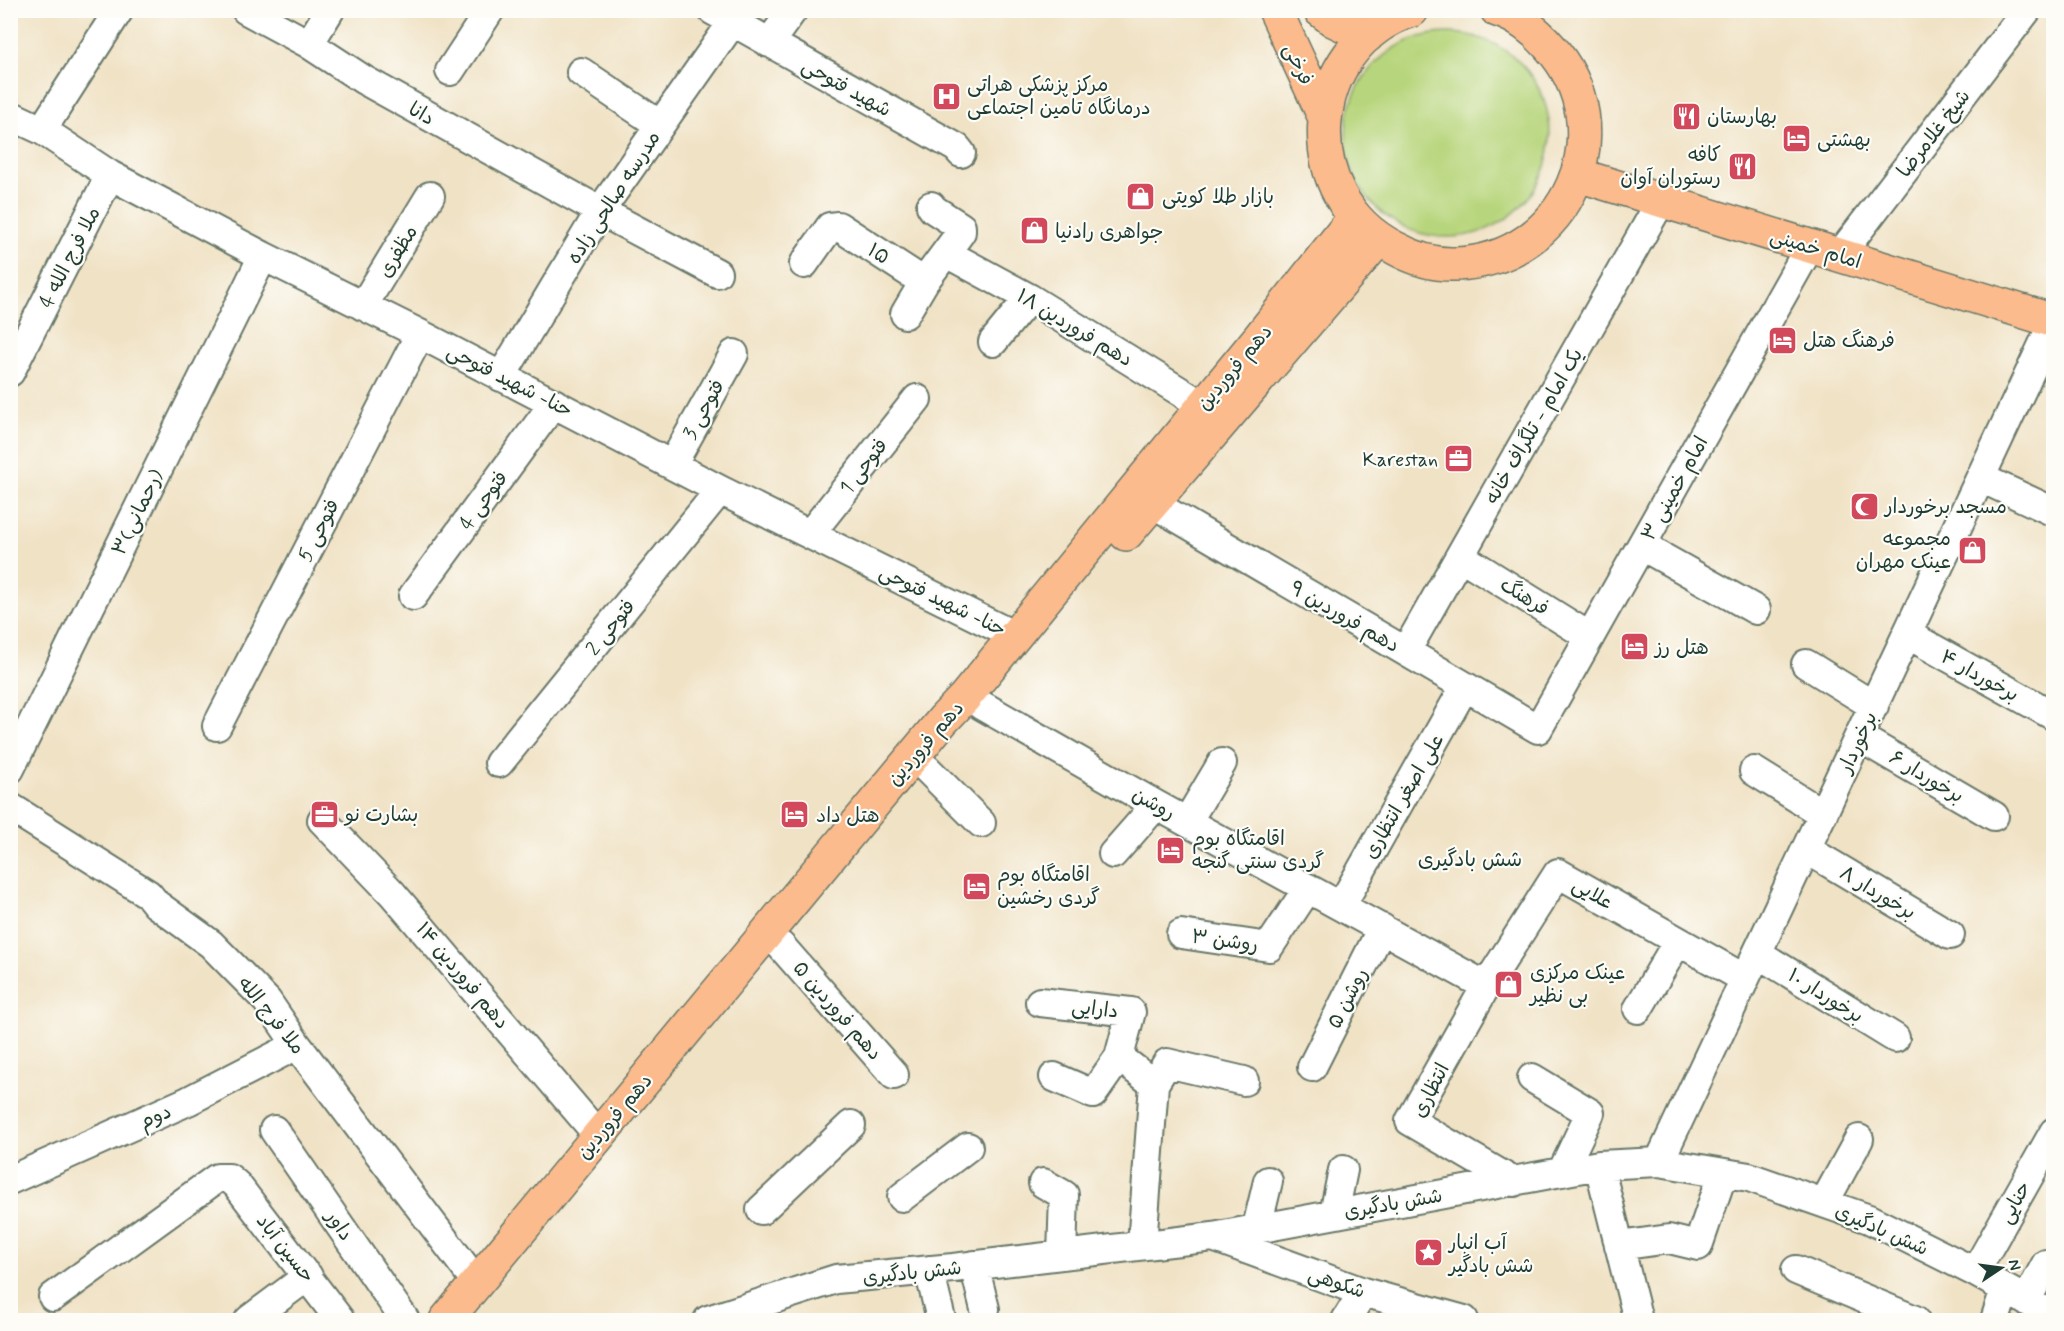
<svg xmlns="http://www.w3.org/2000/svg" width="2064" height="1331" font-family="Mynerve,'Playpen Sans Arabic',sans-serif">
  <rect width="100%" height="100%" fill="#fdfcf7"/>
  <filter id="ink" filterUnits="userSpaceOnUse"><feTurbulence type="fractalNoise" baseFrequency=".0167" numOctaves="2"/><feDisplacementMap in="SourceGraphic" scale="12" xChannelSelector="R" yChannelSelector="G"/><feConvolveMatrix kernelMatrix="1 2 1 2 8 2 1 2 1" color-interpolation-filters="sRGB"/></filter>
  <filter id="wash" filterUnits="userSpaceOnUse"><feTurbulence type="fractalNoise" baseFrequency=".008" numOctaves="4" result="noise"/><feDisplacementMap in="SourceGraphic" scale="24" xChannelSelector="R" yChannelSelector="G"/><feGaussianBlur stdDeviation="1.35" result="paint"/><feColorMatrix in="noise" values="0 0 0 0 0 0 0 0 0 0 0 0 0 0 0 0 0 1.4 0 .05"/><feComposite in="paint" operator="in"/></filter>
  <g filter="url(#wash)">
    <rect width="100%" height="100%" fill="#f0e2c5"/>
    <path fill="#b7d57b" stroke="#6b8958" stroke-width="1.5" d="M1346 135a102 102 0 1 1 204 0a102 102 0 1 1-204 0Z"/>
  </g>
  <g filter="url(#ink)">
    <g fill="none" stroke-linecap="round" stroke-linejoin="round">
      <defs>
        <path id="minor" d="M246,10L309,44L364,80L600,211L717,273
          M712,10L957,148L961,153
          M769,43L793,10
          M309,44L330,10
          M450,71L490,10
          M581,72L660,125
          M10,115L42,130L110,175L263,256L420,334L720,490L1015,636
          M42,130L119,10
          M946,253L1029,298L1202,405
          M1839,256L2027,10
          M804,264L830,227L838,226L924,282
          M363,306L430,196
          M905,314L924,282L961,232V227L933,209L931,206
          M993,342L1029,298
          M10,372L110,175
          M501,377L600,211L732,23
          M672,465L734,354
          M1981,478L2054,512
          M1152,503L1538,729L1810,246
          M810,534L917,399
          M1642,546L1756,610
          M1460,556L1590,637
          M413,596L554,403
          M1907,634L2054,716
          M1406,651L1661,201
          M1806,664L1874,706
          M981,705L1156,805L1486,986
          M217,726L420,334
          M1859,737L1994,816
          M499,763L720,490
          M10,769L263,256
          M927,769L981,823
          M1754,771L1823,814
          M10,807L148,894L156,904L211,944L267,1001L297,1045L477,1283
          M322,820L392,893L598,1135
          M1187,822L1222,763
          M1806,849L1950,935
          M1113,854L1156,805
          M1341,906L1465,686
          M1181,934L1269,947L1308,888
          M781,946L894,1075
          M1757,953L1895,1038
          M1040,1002L1131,1012L1119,1057L1154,1084
          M1638,1009L1678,941
          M1312,1067L1382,928
          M1054,1077L1093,1094L1119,1057
          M1532,1078L1590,1113L1562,1172
          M274,1130L405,1320
          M1659,1162L2054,321
          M1599,1165L1638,1320
          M10,1180L188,1101L297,1045
          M1514,1182L1410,1121L1486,986L1558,873L1745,979
          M1043,1183L1064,1195L1062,1255
          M902,1197L968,1147
          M1824,1203L1859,1139
          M761,1210L851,1125
          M1334,1214L1343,1170
          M1257,1227L1268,1181
          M1213,1237L1363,1292L1464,1320
          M1142,1245L1154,1084L1167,1063L1244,1081
          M1619,1246L1669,1239L1698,1246L1723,1173
          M974,1265L985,1309
          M929,1270L941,1319
          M1796,1270L1915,1320
          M1975,1272L2054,1132
          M53,1297L217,1178H229L237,1185L340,1320
          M2026,1301L2046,1264
          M249,1320L308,1276
          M708,1320L836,1279L953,1268L1213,1237L1599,1165L1659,1162L1749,1177L1869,1219L1975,1272L2054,1316
          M1346,1320L1363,1292
          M1995,1320L2005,1289"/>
        <path id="major" d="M1275,10L1325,118
          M1320,10L1333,20L1367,36
          M1412,10C1303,46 1294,197 1395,248C1413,258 1435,265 1456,264C1568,260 1625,129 1549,46C1536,31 1517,16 1497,10
          M1578,175L2054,321
          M1126,534L1378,240
          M446,1320L943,720L964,698L1259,338L1354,218"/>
      </defs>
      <use href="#minor" stroke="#687767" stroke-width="32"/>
      <use href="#major" stroke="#687767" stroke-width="36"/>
      <use href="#minor" stroke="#fff" stroke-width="28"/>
      <use href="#major" stroke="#fbbb8d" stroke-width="33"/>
    </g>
  </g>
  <defs>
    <symbol id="hospital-square" viewBox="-11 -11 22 22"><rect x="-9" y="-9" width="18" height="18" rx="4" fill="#d1495b" stroke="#fdfcf7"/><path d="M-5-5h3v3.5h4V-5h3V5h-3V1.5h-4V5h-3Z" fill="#fff"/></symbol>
    <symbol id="restaurant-square" viewBox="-11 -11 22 22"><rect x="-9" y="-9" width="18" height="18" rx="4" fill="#d1495b" stroke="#fdfcf7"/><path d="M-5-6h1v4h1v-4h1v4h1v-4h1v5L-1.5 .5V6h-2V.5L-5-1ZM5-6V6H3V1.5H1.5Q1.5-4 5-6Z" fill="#fff"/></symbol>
    <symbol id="hotel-square" viewBox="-11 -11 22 22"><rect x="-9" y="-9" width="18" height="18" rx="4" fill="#d1495b" stroke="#fdfcf7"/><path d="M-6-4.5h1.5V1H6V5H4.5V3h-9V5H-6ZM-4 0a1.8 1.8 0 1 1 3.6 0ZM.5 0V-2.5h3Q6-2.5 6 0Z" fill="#fff"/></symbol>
    <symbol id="shop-square" viewBox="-11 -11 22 22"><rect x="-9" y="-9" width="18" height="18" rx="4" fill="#d1495b" stroke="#fdfcf7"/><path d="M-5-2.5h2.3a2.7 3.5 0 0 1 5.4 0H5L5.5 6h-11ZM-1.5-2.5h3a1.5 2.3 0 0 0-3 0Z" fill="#fff"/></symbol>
    <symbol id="office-square" viewBox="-11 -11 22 22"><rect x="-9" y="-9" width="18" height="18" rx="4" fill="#d1495b" stroke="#fdfcf7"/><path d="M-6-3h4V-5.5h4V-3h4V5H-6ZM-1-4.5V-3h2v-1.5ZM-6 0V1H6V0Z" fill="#fff"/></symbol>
    <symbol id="mosque-square" viewBox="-11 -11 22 22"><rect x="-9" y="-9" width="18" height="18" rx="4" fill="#d1495b" stroke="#fdfcf7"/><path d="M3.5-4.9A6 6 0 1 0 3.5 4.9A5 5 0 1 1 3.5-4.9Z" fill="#fff"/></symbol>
    <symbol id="sight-square" viewBox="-11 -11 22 22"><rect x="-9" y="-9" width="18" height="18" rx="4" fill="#d1495b" stroke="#fdfcf7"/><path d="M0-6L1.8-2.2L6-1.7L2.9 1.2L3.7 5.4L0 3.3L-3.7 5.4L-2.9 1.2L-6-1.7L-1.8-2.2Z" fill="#fff"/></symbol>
  </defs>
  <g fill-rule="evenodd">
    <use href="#hospital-square" x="930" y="80" width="33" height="33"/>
    <use href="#restaurant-square" x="1670" y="100" width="33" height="33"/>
    <use href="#hotel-square" x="1780" y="122" width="33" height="33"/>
    <use href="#restaurant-square" x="1726" y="150" width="33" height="33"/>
    <use href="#shop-square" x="1124" y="180" width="33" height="33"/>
    <use href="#shop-square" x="1018" y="214" width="33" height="33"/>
    <use href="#hotel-square" x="1766" y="324" width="33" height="33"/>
    <use href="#office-square" x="1442" y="442" width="33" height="33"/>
    <use href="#mosque-square" x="1848" y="490" width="33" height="33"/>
    <use href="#shop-square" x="1956" y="534" width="33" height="33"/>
    <use href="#hotel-square" x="1618" y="630" width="33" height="33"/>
    <use href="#office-square" x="308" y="798" width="33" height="33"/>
    <use href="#hotel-square" x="778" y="798" width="33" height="33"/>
    <use href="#hotel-square" x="1154" y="834" width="33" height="33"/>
    <use href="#hotel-square" x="960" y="870" width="33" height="33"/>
    <use href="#shop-square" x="1492" y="968" width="33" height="33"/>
    <use href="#sight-square" x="1412" y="1236" width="33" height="33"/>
  </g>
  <g text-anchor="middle" stroke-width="4.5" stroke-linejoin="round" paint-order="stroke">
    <g font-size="20" fill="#1f3d34" stroke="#fdfcf7">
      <text transform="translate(1299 64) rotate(65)" y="7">فرخی</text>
      <text transform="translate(847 87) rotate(29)" y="7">شهید فتوحی</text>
      <text transform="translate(422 113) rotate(29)" y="7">دانا</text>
      <text transform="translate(1933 133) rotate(-52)" y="7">شیخ غلامرضا</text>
      <text transform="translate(613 197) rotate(-57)" y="7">مدرسه صالحی زاده</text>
      <text transform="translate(1816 248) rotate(17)" y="7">امام خمینی</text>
      <text transform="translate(397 251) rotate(-59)" y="7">مظفری</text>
      <text transform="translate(879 253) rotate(33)" y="7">۱۵</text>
      <text transform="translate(69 257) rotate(-63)" y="7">4 ملا فرج الله</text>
      <text transform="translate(1075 327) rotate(31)" y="7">دهم فروردین ۱۸</text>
      <text transform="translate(1234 367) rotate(-50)" y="7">دهم فروردین</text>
      <text transform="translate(510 380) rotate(27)" y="7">حنا- شهید فتوحی</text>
      <text transform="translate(703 409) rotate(-61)" y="7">فتوحی 3</text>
      <text transform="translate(1533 426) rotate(-60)" y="7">یک امام - تلگراف خانه</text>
      <text transform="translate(863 466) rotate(-52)" y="7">فتوحی 1</text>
      <text transform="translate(1674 488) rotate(-61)" y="7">امام خمینی ۳</text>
      <text transform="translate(483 500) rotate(-54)" y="7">فتوحی 4</text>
      <text transform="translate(137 512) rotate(-64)" y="7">۳(رحمانی)</text>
      <text transform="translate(318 530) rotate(-63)" y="7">فتوحی 5</text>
      <text transform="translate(1525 596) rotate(32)" y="7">فرهنگ</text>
      <text transform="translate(943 600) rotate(26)" y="7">حنا- شهید فتوحی</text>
      <text transform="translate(1345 616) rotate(30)" y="7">دهم فروردین ۹</text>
      <text transform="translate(610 627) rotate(-51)" y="7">فتوحی 2</text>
      <text transform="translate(1980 675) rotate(29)" y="7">برخوردار ۴</text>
      <text transform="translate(1857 742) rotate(-65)" y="7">برخوردار</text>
      <text transform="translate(925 743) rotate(-49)" y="7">دهم فروردین</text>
      <text transform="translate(1927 776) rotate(31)" y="7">برخوردار ۶</text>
      <text transform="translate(1403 796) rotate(-60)" y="7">علی اصغر انتظاری</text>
      <text transform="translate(1154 803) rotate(29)" y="7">روشن</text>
      <text transform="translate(1878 892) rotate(31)" y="7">برخوردار ۸</text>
      <text transform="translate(1593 893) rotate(30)" y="7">علایی</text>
      <text transform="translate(1225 940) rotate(8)" y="7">روشن ۳</text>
      <text transform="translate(463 975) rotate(50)" y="7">دهم فروردین ۱۴</text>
      <text transform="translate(1826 995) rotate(32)" y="7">برخوردار ۱۰</text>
      <text transform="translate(1347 998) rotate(-63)" y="7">روشن ۵</text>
      <text transform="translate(1095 1008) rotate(6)" y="7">دارایی</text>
      <text transform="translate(838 1010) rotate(49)" y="7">دهم فروردین ۵</text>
      <text transform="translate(272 1015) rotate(51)" y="7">ملا فرج الله</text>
      <text transform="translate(1430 1090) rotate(-63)" y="7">انتظاری</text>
      <text transform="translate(155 1116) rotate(-24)" y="7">دوم</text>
      <text transform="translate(614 1116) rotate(-50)" y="7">دهم فروردین</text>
      <text transform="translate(2014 1202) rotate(-61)" y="7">حنایی</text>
      <text transform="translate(1393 1203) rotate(-10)" y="7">شش بادگیری</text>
      <text transform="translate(340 1225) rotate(55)" y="7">داور</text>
      <text transform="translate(1882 1229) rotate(24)" y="7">شش بادگیری</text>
      <text transform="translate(286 1248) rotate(52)" y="7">حسین آباد</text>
      <text transform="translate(912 1272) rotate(-6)" y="7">شش بادگیری</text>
      <text transform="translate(1337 1282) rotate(19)" y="7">شکوهی</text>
    </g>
    <g font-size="20" fill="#1f3d34" stroke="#fdfcf7" text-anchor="start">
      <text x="967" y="91">مرکز پزشکی هراتی<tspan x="967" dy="23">درمانگاه تامین اجتماعی</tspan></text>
      <text x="1707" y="123">بهارستان</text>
      <text x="1817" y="146">بهشتی</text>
      <text x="1721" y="161" text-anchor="end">کافه<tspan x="1721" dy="23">رستوران آوان</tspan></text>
      <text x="1162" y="203">بازار طلا کویتی</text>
      <text x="1055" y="238">جواهری رادنیا</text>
      <text x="1803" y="347">فرهنگ هتل</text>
      <text x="1438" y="466" text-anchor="end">Karestan</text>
      <text x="1885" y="513">مسجد برخوردار</text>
      <text x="1951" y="545" text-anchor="end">مجموعه<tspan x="1951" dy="23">عینک مهران</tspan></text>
      <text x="1655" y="654">هتل رز</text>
      <text x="345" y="821">بشارت نو</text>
      <text x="816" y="822">هتل داد</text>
      <text x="1192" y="845">اقامتگاه بوم<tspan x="1192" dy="23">گردی سنتی گنجه</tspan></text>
      <text x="997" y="881">اقامتگاه بوم<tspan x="997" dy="23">گردی رخشین</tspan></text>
      <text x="1530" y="979">عینک مرکزی<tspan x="1530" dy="23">بی نظیر</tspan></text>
      <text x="1449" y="1249">آب انبار<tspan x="1449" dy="23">شش بادگیر</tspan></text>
    </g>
    <g font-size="21" fill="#1f3d34" stroke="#fdfcf7">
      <text x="1470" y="866">شش بادگیری</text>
    </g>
  </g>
  <rect width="2064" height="1331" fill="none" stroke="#fdfcf7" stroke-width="36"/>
  <g transform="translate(2001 1268) rotate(77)" stroke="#fdfcf7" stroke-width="4.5" paint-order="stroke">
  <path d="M0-4.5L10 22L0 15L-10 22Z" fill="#1f3d34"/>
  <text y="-9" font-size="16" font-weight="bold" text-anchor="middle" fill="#1f3d34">N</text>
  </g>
</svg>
